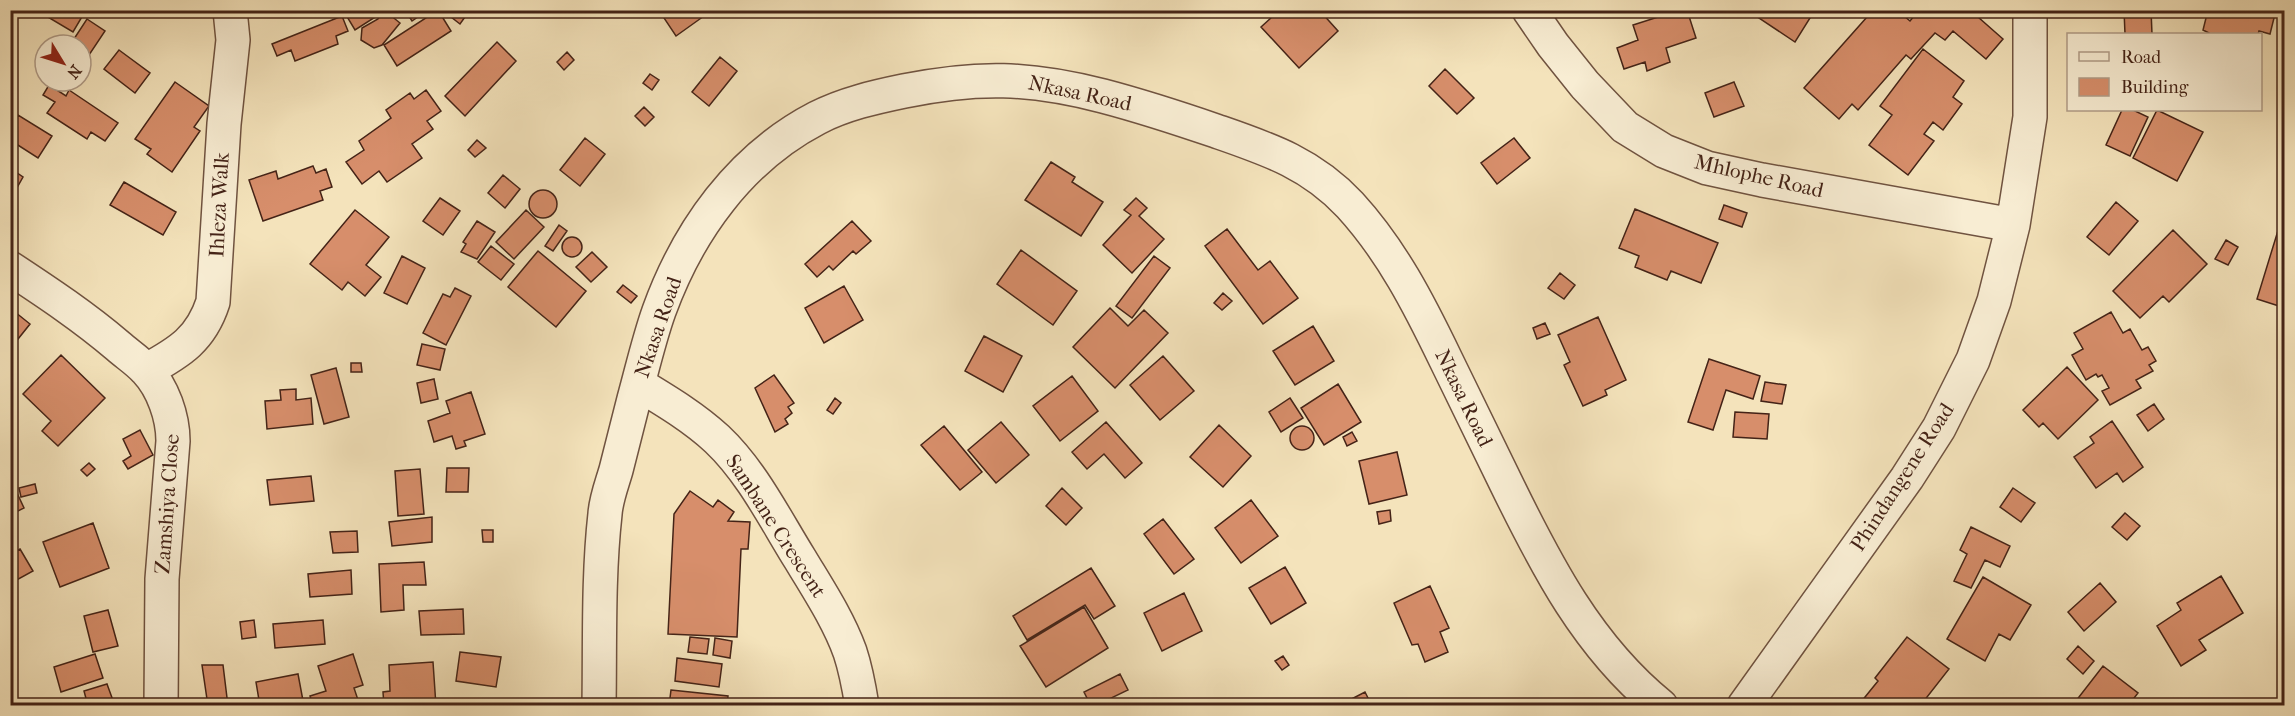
<svg xmlns="http://www.w3.org/2000/svg" width="2295" height="716" font-family="'IM FELL French Canon',serif">
  <rect width="100%" height="100%" fill="#f4e3bb"/>
  <filter id="stains"><feTurbulence type="fractalNoise" baseFrequency=".00333" numOctaves="4"/><feColorMatrix values="0 0 0 0 .2 0 0 0 0 .09 0 0 0 0 .02 0 0 0 .5 -.17"/></filter>
  <radialGradient id="worn" r=".72"><stop offset=".6" stop-color="#630" stop-opacity="0"/><stop offset="1" stop-color="#630" stop-opacity=".3"/></radialGradient>
  <path fill="#d78e6b" stroke="#442317" stroke-width="1.5" d="M36,10H86L73,32Z
    M343,10H377L380,14L355,30Z
    M384,10L400,23L382,45L374,48L361,40L362,28L378,19Z
    M405,10H428L412,21Z
    M438,10L451,31L397,66L384,45Z
    M442,10H470L460,24Z
    M668,10H710L711,11L676,36L662,15Z
    M1268,10H1323L1321,12L1338,31L1299,68L1261,27L1273,16Z
    M1680,10H1687L1696,38L1666,48L1670,62L1647,71L1645,62L1624,69L1617,48L1638,40L1633,25Z
    M1747,10H1815L1795,42Z
    M1865,10H1897L1910,21L1919,10H1954L1960,16L1965,10H1970L2003,39L1986,59L1953,31L1945,40L1935,33L1911,59L1906,55L1858,110L1852,104L1839,119L1804,88L1867,17L1863,13Z
    M2124,10H2151L2152,34H2125Z
    M2208,10L2216,12L2276,10L2270,34L2259,31L2258,34H2209V33L2203,30Z
    M342,16L348,31L336,36L338,44L295,61L291,50L277,56L272,44Z
    M87,19L105,31L81,67V45H70Z
    M497,42L516,61L465,116L445,96Z
    M1923,49L1964,81L1953,97L1962,104L1943,130L1933,122L1924,134L1934,141L1908,175L1869,145L1892,115L1880,106Z
    M119,50L150,73L135,93L104,69Z
    M567,52L574,60L564,70L557,62Z
    M720,57L737,71L709,106L692,92Z
    M1445,69L1474,98L1457,114L1429,86Z
    M650,74L659,80L652,90L643,83Z
    M175,82L209,106L194,127L200,131L172,172L147,154L151,149L135,139Z
    M1734,82L1744,106L1714,117L1705,93Z
    M49,85L66,96L69,90L118,123L105,141L91,132L87,139L47,113L55,102L43,95Z
    M426,90L441,111L427,121L433,129L412,144L422,158L387,182L379,171L362,184L346,162L364,150L359,141L391,118L386,110L410,93L414,99Z
    M644,107L654,117L645,126L635,116Z
    M2122,110H2133L2148,117L2130,156L2106,145Z
    M2157,110L2203,132L2177,181L2133,158Z
    M10,115L16,118L18,115L52,136L38,158L10,140Z
    M585,138L605,154L580,186L560,170Z
    M1514,138L1530,158L1497,184L1481,163Z
    M477,140L486,148L475,157L468,150Z
    M1051,162L1075,177L1072,182L1103,202L1081,236L1025,200Z
    M313,166L316,173L326,169L332,187L320,191L323,200L263,221L249,180L276,171L278,179Z
    M10,168L23,177L14,193L10,191Z
    M503,175L520,189L505,208L488,193Z
    M124,182L176,212L163,235L110,205Z
    M529 204a14 14 0 1 1 28 0a14 14 0 1 1-28 0Z
    M440,198L460,211L443,235L423,221Z
    M1136,198L1147,208L1139,216L1164,239L1132,273L1103,245L1131,215L1124,210Z
    M2116,202L2138,221L2109,255L2087,237Z
    M1724,205L1747,213L1742,227L1719,219Z
    M1635,209L1718,243L1701,283L1671,271L1667,280L1635,267L1639,256L1619,248Z
    M355,210L389,237L366,265L381,277L365,296L348,282L342,290L310,264Z
    M526,210L544,227L514,259L496,242Z
    M477,221L495,232L477,259L461,252L466,244L463,242Z
    M852,221L871,241L856,254L853,251L833,270L829,266L817,277L805,264Z
    M2280,224L2284,226V300L2282,307L2257,299Z
    M559,225L567,231L553,251L545,246Z
    M1227,229L1258,270L1270,261L1298,298L1263,324L1205,246Z
    M2173,230L2207,264L2169,302L2163,296L2140,318L2113,291Z
    M562 247a10 10 0 1 1 20 0a10 10 0 1 1-20 0Z
    M2226,240L2238,247L2228,265L2215,259Z
    M491,246L514,264L501,280L478,262Z
    M1021,250L1077,291L1053,325L997,284Z
    M538,251L586,291L556,327L508,287Z
    M592,252L607,267L591,282L576,267Z
    M402,256L425,268L407,304L384,293Z
    M1154,256L1170,268L1132,318L1116,306Z
    M1560,273L1575,285L1564,299L1548,288Z
    M623,285L637,296L631,303L617,292Z
    M844,286L863,320L824,343L805,308Z
    M455,288L471,296L446,345L423,333L443,294L450,297Z
    M1223,293L1232,301L1222,310L1214,303Z
    M10,308L30,324L10,349Z
    M1110,308L1128,326L1144,310L1168,333L1115,388L1073,347Z
    M2111,312L2123,333L2130,329L2142,350L2148,347L2156,361L2149,365L2153,371L2136,380L2141,388L2110,405L2102,391L2109,388L2102,375L2098,377L2096,374L2086,380L2072,355L2083,349L2074,333Z
    M1598,317L1626,380L1605,390L1607,395L1583,406L1564,365L1570,362L1558,335Z
    M1545,323L1550,334L1537,339L1533,328Z
    M1313,326L1334,361L1295,385L1273,351Z
    M984,336L1022,356L1003,392L965,371Z
    M422,344L445,349L440,370L417,365Z
    M61,355L105,398L58,446L42,431L51,421L23,394Z
    M1163,356L1194,391L1160,420L1130,385Z
    M1709,359L1760,376L1753,399L1726,390L1713,430L1688,422Z
    M351,363H361L362,372H351Z
    M2067,367L2098,400L2058,439L2043,423L2039,427L2023,410Z
    M336,368L349,417L324,424L311,375Z
    M774,375L794,403L788,407L792,413L785,419L788,424L775,432L755,388Z
    M1072,376L1098,411L1060,441L1033,406Z
    M434,379L438,399L421,403L417,383Z
    M1765,382L1786,385L1782,404L1761,401Z
    M1338,384L1361,422L1324,445L1301,408Z
    M296,389V400L311,398L313,424L267,429L265,401L281,400L280,390Z
    M471,392L485,434L464,441L466,446L456,449L452,436L434,442L428,421L450,413L446,401Z
    M835,398L841,403L833,414L827,410Z
    M1290,398L1303,418L1281,432L1269,412Z
    M2154,404L2164,419L2148,431L2137,415Z
    M1735,412L1769,414L1767,439L1733,437Z
    M2112,421L2143,467L2123,482L2117,473L2096,488L2074,457L2094,443L2090,437Z
    M1001,422L1029,455L996,483L968,450Z
    M1106,422L1142,463L1125,478L1104,454L1087,469L1072,452Z
    M1219,425L1251,456L1223,487L1190,457Z
    M944,426L982,472L960,490L921,445Z
    M1290 438a12 12 0 1 1 24 0a12 12 0 1 1-24 0Z
    M140,430L153,455L128,469L123,461L131,456L123,439Z
    M1352,432L1357,441L1347,446L1343,437Z
    M1397,452L1407,495L1369,504L1359,461Z
    M89,463L95,469L87,476L81,470Z
    M447,468H469L468,492H446Z
    M420,469L424,514L398,516L395,471Z
    M311,476L314,501L270,505L267,480Z
    M35,484L37,493L21,497L19,488Z
    M1062,488L1082,508L1066,525L1046,506Z
    M2013,488L2035,503L2021,522L2000,507Z
    M690,491L713,507L718,500L734,512L728,521L750,522L748,549H741L737,637L668,634L674,514Z
    M17,493L24,508L10,515V496Z
    M1251,500L1278,536L1241,563L1215,528Z
    M1390,510L1391,521L1379,524L1377,512Z
    M2125,513L2140,526L2127,540L2112,527Z
    M432,517V542L392,546L389,522Z
    M1163,519L1194,559L1174,574L1144,534Z
    M93,523L109,568L60,587L43,542Z
    M1971,527L2010,546L2000,567L1985,560L1971,588L1954,581L1967,554L1960,550Z
    M482,530H493V542H483Z
    M357,531L358,552L333,553L330,532Z
    M20,549L33,571L13,582L10,577V554Z
    M424,562L426,585H403L404,610L381,612L379,564Z
    M1285,567L1306,603L1271,624L1249,588Z
    M1091,568L1115,606L1094,619L1085,605L1027,640L1013,616Z
    M351,570L352,594L310,597L308,574Z
    M2221,576L2243,613L2199,640L2206,650L2181,666L2157,626L2181,610L2177,603Z
    M1983,577L2031,605L2010,640L1999,634L1985,661L1947,639Z
    M2100,583L2116,602L2084,631L2068,612Z
    M1430,586L1449,628L1440,632L1448,652L1425,662L1418,644L1412,645L1394,603Z
    M1184,593L1202,631L1162,651L1144,613Z
    M1084,607L1108,648L1046,687L1020,646Z
    M463,609L464,634L421,635L419,611Z
    M108,610L118,646L93,652L84,616Z
    M254,620L256,637L242,639L240,622Z
    M323,620L325,644L275,648L273,624Z
    M690,637L709,639L707,654L688,652Z
    M1907,637L1949,669L1920,706H1865L1861,702L1878,681L1875,678Z
    M715,638L732,641L730,658L713,655Z
    M2078,646L2094,661L2083,674L2067,659Z
    M460,652L501,657L496,687L456,681Z
    M95,654L103,678L61,692L54,667Z
    M353,654L363,685L354,688L360,706H313L310,696L326,691L318,666Z
    M1283,656L1289,665L1282,670L1275,661Z
    M677,658L722,664L719,687L675,681Z
    M433,662L436,706H384L383,692L390,691L389,665Z
    M202,665H223L228,706H208Z
    M2103,666L2138,693L2128,706H2072Z
    M298,674L304,706H284L283,701L260,706L256,682Z
    M1120,674L1128,690L1109,699L1112,706H1091L1084,692Z
    M107,684L115,706H88L84,691Z
    M671,690L728,696L727,706H669Z
    M1365,692L1372,706H1338Z"/>
  <g fill="none" stroke-linecap="round" stroke-linejoin="round">
    <defs>
      <path id="minor" d="M1529,10L1553,45L1585,85L1625,127L1664,151L1707,168L1762,180L2013,225
        M10,268C48,293 84,317 118,346C127,354 138,361 146,370C163,388 173,417 173,441L162,579L161,706
        M147,370C180,352 201,339 213,302L224,124L233,40L230,10
        M638,384C666,401 693,417 717,439C752,472 775,519 800,559C818,589 838,619 850,652C856,670 859,687 862,706
        M599,706C600,642 598,577 605,514C606,499 612,484 616,470C622,446 628,422 634,399C642,370 649,339 659,311C688,231 740,158 817,118C844,104 875,97 904,91C978,76 1029,77 1103,96C1141,106 1178,118 1216,131C1268,149 1311,163 1350,205C1392,251 1419,304 1446,360C1466,401 1486,442 1506,483C1546,565 1588,647 1661,706
        M1744,706L1907,478L1939,428L1973,360L1994,301L2013,225L2030,117V10"/>
    </defs>
    <use href="#minor" stroke="#705340" stroke-width="36"/>
    <use href="#minor" stroke="#f8edd3" stroke-width="33"/>
  </g>
  <g text-anchor="middle" stroke-width="5" stroke-linejoin="round" paint-order="stroke">
    <g font-size="21" fill="#442317" stroke="#f8edd3">
      <text transform="translate(1080 93) rotate(12)" y="7">Nkasa Road</text>
      <text transform="translate(1759 176) rotate(13)" y="7">Mhlophe Road</text>
      <text transform="translate(219 205) rotate(-87)" y="7">Ihleza Walk</text>
      <text transform="translate(658 327) rotate(-71)" y="7">Nkasa Road</text>
      <text transform="translate(1464 398) rotate(64)" y="7">Nkasa Road</text>
      <text transform="translate(1902 477) rotate(-57)" y="7">Phindangene Road</text>
      <text transform="translate(167 504) rotate(-86)" y="7">Zamshiya Close</text>
      <text transform="translate(776 526) rotate(57)" y="7">Sambane Crescent</text>
    </g>
  </g>
  <rect width="2295" height="716" fill="none" stroke="#f4e3bb" stroke-width="36"/>
  <rect x="12" y="12" width="2271" height="692" fill="none" stroke="#442317" stroke-width="3"/>
  <rect x="18" y="18" width="2259" height="680" fill="none" stroke="#442317" stroke-width="1.5"/>
  <rect x="2067" y="33" width="195" height="78" fill="#f8edd3" stroke="#b09c88" stroke-width="1.5"/>
  <rect x="2079" y="52" width="30" height="9" fill="#f8edd3" stroke="#b09c88" stroke-width="1.5"/>
  <text x="2121" y="63" font-size="18" fill="#442317">Road</text>
  <rect x="2079" y="78" width="30" height="18" fill="#d78e6b" stroke="#b09c88" stroke-width="1.5"/>
  <text x="2121" y="93" font-size="18" fill="#442317">Building</text>
  <g transform="translate(63 63) rotate(128)"><circle r="28" fill="#f8edd3" stroke="#b09c88" stroke-width="1.5"/>
  <path d="M0-4.5L10 22L0 15L-10 22Z" fill="#8f2418"/>
  <text y="-9" font-size="16" font-weight="bold" text-anchor="middle" fill="#442317">N</text>
  </g>
  <rect width="100%" height="100%" filter="url(#stains)"/>
  <rect width="100%" height="100%" fill="url(#worn)"/>
</svg>
